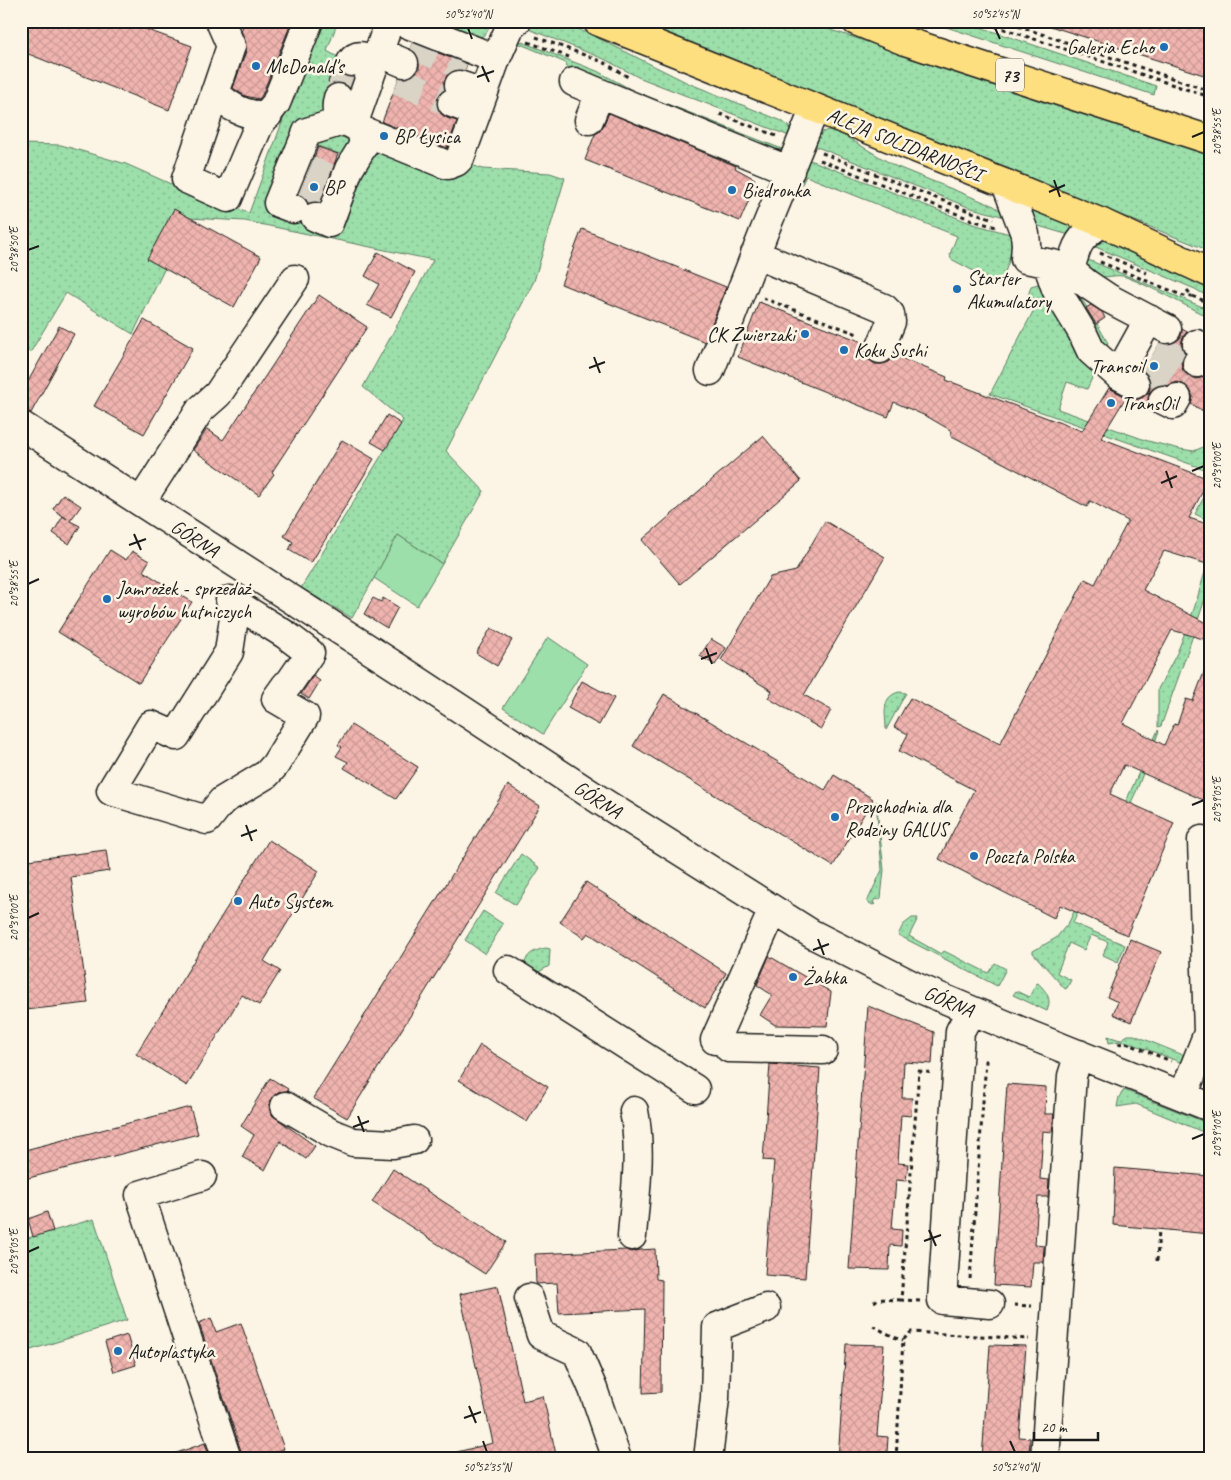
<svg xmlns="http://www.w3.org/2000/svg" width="1231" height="1480" font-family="Caveat,sans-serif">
  <defs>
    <pattern id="grass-dots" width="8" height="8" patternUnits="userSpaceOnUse" patternTransform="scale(1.25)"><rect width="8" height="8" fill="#9cdfaa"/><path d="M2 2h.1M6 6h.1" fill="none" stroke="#86bf92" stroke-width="1.8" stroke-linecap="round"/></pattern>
    <pattern id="building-cross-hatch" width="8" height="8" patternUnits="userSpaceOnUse" patternTransform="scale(1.25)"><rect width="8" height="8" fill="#f0b4af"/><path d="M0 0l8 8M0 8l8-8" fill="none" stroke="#cd9a96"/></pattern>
  </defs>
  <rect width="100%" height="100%" fill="#fcf5e5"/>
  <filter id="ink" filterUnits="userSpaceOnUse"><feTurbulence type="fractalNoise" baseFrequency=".02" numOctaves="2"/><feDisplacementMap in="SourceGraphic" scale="10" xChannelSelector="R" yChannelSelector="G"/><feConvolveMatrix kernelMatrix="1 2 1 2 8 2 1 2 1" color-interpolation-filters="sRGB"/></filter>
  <g filter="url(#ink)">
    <path fill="url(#grass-dots)" stroke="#5c7e63" d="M319,21H338L327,51L338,57L328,81L336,85L331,96L328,114L298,126L264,208L311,225L354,185L377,148L464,162L482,169L550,173L565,178L534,281L446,451L484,491L442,564L398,535L352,618L301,588L403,420L363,387L433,260L245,221L189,218L133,334L66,293L30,353L21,343V144L61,145L126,164L173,185L249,213Z
      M427,21H471L489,29L484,35L477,39Z
      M543,21H558L564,23L594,36L688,83L782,121L789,127L792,137L638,77L604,59L526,28L533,24Z
      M637,21H803L1210,153V251Z
      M928,21H962L1156,86L1154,95Z
      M514,39L597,71L634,91L782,149L774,150L589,78L567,67L566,63L513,41Z
      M829,130L838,132L895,166L994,206L1002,212L1005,217L968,207L812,145C816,137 819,132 829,130Z
      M354,132L345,156L318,146L316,139Z
      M806,160L813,161L973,224L1010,234C1015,252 1006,268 1000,285L951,259L950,254L957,236L806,176L800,188L797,189L796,188Z
      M1027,206L1075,227L1069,235L1035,225Z
      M1103,239H1108L1133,249L1210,287V298L1195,289L1091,245Z
      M1086,259L1210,310V318C1182,304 1154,288 1126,277C1116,273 1104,280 1095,275C1090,271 1085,266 1086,259Z
      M1045,282C1052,283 1061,284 1068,286C1080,291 1101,331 1108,343L1087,389L1067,382L1058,409L1148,441L1180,449L1194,451L1210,444V471L990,394L1038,302L1028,296L1031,286Z
      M1206,494L1210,496V521L1195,514L1205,495Z
      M1210,555V584L1186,656L1161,726L1158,727V689L1177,653L1194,609Z
      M899,692L906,693L886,730C886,715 880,697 899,692Z
      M1158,730L1159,731L1136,792L1073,923L1125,945L1118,962L1103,955L1108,942L1091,935L1084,950L1069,943L1057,973L1071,980L1067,988L1065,989L1033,953V951L1056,938L1069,922L1105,848Z
      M876,801L884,870L881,898L879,900L875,899L873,903L875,904L873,905L867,902L882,870Z
      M521,854L540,868L516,905L496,893Z
      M483,911L503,924L485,954L465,940Z
      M912,918H918L909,936L941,954L944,951L988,973L995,963L1006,969L997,986L898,935L903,925Z
      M546,948L550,949L549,966L537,973L525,967C524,954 536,950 546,948Z
      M1038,983C1047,992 1052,999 1047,1011L1013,995L1016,991L1029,997L1036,984Z
      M1128,1035H1134L1188,1057L1185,1064L1128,1042L1120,1041L1109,1043L1108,1036L1120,1040Z
      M1124,1090L1210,1124V1135L1136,1104L1117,1107L1119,1097Z
      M94,1219L127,1320L21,1353V1240Z"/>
    <path fill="#9cdfaa" stroke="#5c7e63" d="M398,535L442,564L417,606L374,578Z
      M548,637L587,664L543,734L503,708Z"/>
    <path fill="url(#building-cross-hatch)" stroke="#1c1c1c" d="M21,21H123L192,46L169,110L21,51Z
      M245,21H292L262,95L259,99L245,96L233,88L246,51L245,40L241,31Z
      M1048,21H1210V77L1047,25Z
      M412,43L467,64L465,70H456L448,74L444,81V90L442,91L437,98V106L440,113L447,118L457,121L447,148L382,122L399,78H406L413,76L419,69V61L417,54L410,49Z
      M336,62L337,68L341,74L348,77H353L349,88L341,83L332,84L328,82Z
      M609,113L736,166L735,168L755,179L753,182L756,183L740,221L585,160L595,134L599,132L603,126Z
      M318,147L338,154L320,202L314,201L308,203L306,199L300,195Z
      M174,209L261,257L234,307L147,259Z
      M582,229L726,287L705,342L561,284Z
      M378,252L415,272L391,317L367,305L379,284L365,276Z
      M319,295L367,327L272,472L274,474L259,495L193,450L207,429L223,440Z
      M759,302L865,343V351L867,358L875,364H882L889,362L894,355L947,377L946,380L1082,431L1109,388L1126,397L1101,438L1209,479L1189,518L1210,525V565L1164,551L1143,590L1210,625V641L1172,630L1123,723L1164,745L1174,724L1177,725L1186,699L1193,701L1208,662H1210V803L1124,765L1110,794L1174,823L1127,935L1060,905L1054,918L939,859L974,790L899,751L908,734L894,727L910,698L1000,744L1085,579L1095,584L1128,521L1090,501L1087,507L950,435L952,431L928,417L894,402L888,417L738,357Z
      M1091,305L1102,312L1105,318L1096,324L1086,308Z
      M144,320L193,348L144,434L94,406Z
      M59,326L74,334L31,413L21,409V394Z
      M1182,329L1187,332L1183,337L1181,344L1185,353L1181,362L1183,371L1189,376L1196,379L1204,377L1210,372V415L1191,404L1193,397L1190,390L1185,385L1177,382L1168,386L1162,384L1155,387L1149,393L1148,401L1150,408L1154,414L1129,398L1136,400L1143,397L1149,392L1151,383L1148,376L1143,371L1160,343L1167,345L1175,342L1181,337Z
      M387,415L401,424L385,450L371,442Z
      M763,436L801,481L680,584L642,540Z
      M342,440L374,459L311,563L289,550L293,542L284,536Z
      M63,494L81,506L70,521L80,526L69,544L53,533L63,516L67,519L53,509Z
      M825,521L885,557L804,695L831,710L821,729L768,698L772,691L721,660L770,577L796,571Z
      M110,550L126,560L132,551L149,561L143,571L192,602L139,683L58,632Z
      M373,598L381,602L383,598L398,607L387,628L364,614Z
      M491,628L512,640L497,666L476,653Z
      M711,639L726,648L715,665L700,656Z
      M313,676L320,681L309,699L301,694Z
      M582,681L614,698L599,725L568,708Z
      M664,694L825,790L834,775L873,799L833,866L633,746Z
      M351,725L418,767L396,799L344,768L348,762L336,756L342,747L338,745Z
      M508,785L540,806L347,1118L313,1098Z
      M269,840L319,871L264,961L280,971L259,1005L242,995L187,1086L136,1054Z
      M106,850L109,871L71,877L88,1003L26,1010L23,981H21V861Z
      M586,882L726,973L705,1008L588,933L584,938L560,922Z
      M1130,939L1161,952L1131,1022L1113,1014L1118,1002L1107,997Z
      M769,956L831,992L827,1026L775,1025L760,1015L772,995L757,985Z
      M868,1006L934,1032L932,1064L904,1062L902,1098H912L911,1116L901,1115L898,1163L908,1164L906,1181L896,1180L892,1229L902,1230L901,1246L890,1245L889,1270L849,1269Z
      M480,1045L548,1087L527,1122L459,1080Z
      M770,1064L820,1068L805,1278L765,1275L774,1161L763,1160Z
      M270,1078L288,1089L287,1091L278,1092L272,1098L269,1106L272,1115L315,1146L306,1159L280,1141L265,1170L242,1157L254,1135L241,1126Z
      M1007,1084L1046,1087L1045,1114H1054L1052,1132L1043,1131L1040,1179L1049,1180L1048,1197H1038L1035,1245L1044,1246L1043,1262H1033L1031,1287L994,1285Z
      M190,1107L198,1134L21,1180V1151Z
      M1115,1168L1210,1176V1234L1113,1225Z
      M393,1169L506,1242L485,1274L372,1202Z
      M47,1212L53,1231L33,1237L28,1219Z
      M655,1249L656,1279L662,1280L661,1392L643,1393L645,1309L559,1313L557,1283L536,1284L535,1254L626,1250L631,1252L640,1250Z
      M498,1286L523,1401L543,1396L557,1459H457V1452L493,1443L460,1294Z
      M211,1318L216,1332L241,1323L284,1449L256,1459H242V1454L199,1323Z
      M127,1335L136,1365L114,1372L105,1342Z
      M846,1344L884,1345L877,1436L888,1437L887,1453H877V1459H838Z
      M990,1345L1026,1346L1019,1437L1030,1438L1029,1455L1019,1454V1459H982Z
      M205,1443L210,1459H168V1456Z"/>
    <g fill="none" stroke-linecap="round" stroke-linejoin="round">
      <path stroke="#dad4c7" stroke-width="28" stroke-dasharray="28 14" stroke-linecap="butt" d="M411,45L466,67
        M398,80L452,103
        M338,98L351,62
        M309,170L329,178
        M299,196L320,204
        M1157,347L1194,369
        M1145,367L1183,388"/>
      <defs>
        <path id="minor" d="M220,21L231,46L186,179L228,198L259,125L276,103L309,21
          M400,21L496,59
          M378,52L404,63
          M351,62C357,52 366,57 375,61
          M574,82L600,93
          M459,85L483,93
          M215,92C228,107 247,117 268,115
          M338,98C332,121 346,119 361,130L442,163L448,165L456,162L460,158L496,59L510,27L517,21
          M452,103L476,112
          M589,120L600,93L790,171
          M353,125L385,34
          M1006,184L1025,234L1026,244L1025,259L1053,264L1070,270L1087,284L1108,298L1167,329
          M294,209L278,203L307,132L343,121
          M315,217L329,223L349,169L363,146V139L361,130
          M755,254L884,308L890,314L891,322L880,349
          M1047,263L1056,289L1082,332L1091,351L1118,375L1135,384
          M1070,270C1077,244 1078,238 1102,223
          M1197,344L1206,349L1197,363
          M710,371L764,232L815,108
          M1118,375L1149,319
          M1163,400L1173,405L1177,398
          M21,425L400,669L601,801L812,934L916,987L1030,1035L1210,1107
          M141,502L200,410L218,394L295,279
          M230,600L286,635L310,653L288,685H286L276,699L305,716L275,765L267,774L222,801L207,820L111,791L151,725L176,736L229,652L235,611L234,604Z
          M508,970L695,1089
          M971,1011L960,1031L942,1300L990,1304
          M715,1040L773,910
          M729,1048L823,1050
          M1183,1096L1208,1033L1202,840
          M285,1106L331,1133L353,1142L393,1144L414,1140
          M202,1176L140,1195L227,1459
          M632,1236C635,1196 642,1151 634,1111
          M529,1298L541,1335L577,1352L593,1389L617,1459
          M708,1459L715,1398L717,1327L766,1308
          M1045,1459L1072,1076L1079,1054"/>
        <path id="major" d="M597,21L1006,184L1102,223L1210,273
          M856,21L905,41L1210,140"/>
      </defs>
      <use href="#minor" stroke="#1c1c1c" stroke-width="31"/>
      <use href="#major" stroke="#1c1c1c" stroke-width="31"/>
      <path stroke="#1c1c1c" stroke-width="3" stroke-dasharray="4 4" stroke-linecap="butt" d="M477,21L486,25
        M980,21L1210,97
        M1004,21L1018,26L1019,21
        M1018,26L1210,91
        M536,37L603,62L628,77
        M528,42L569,57
        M720,114L779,137
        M822,153L969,211L994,219
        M820,160L975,221L996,227
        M1100,253L1147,273
        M1100,262L1184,296H1192
        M1187,290L1192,296L1210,303
        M763,298L860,335
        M1118,1044L1126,1043L1171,1061
        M1157,1261L1159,1229
        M970,1279L986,1061L981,1060
        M920,1301L901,1300L919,1071L934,1073
        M874,1302L878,1299L901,1300
        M1014,1305L1032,1306
        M873,1326L896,1338L903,1340
        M896,1459L903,1340L911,1332L1029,1339"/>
      <use href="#minor" stroke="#fcf5e5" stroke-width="28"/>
      <use href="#major" stroke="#fedf80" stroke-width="28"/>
    </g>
  </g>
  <path fill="none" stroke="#1c1c1c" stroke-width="2" d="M468,28L472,39M995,28L1000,39M482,66L489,82M477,77L494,71M1192,137L1204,132M1054,180L1060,197M1049,192L1065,185M28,250L39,246M594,357L600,373M589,368L605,362M1166,471L1172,488M1192,471L1204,466M1161,483L1177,476M134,534L141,550M129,545L146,539M28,584L39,579M706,648L712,664M701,659L717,653M1192,805L1204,800M246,825L252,841M241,836L257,830M28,918L39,913M818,939L824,955M813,950L829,944M358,1116L364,1132M353,1127L369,1121M1192,1139L1204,1134M929,1230L936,1246M924,1241L941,1235M28,1252L39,1247M469,1406L476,1423M464,1418L481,1412M483,1441L487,1452M1010,1441L1015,1452"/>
  <g fill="#1f6fb2" stroke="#fcf5e5" stroke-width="2">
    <circle cx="1164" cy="47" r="5"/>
    <circle cx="256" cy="66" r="5"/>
    <circle cx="384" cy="136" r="5"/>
    <circle cx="314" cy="187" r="5"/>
    <circle cx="732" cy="190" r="5"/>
    <circle cx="957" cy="289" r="5"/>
    <circle cx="805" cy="334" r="5"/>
    <circle cx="844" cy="350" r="5"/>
    <circle cx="1154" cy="366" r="5"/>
    <circle cx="1111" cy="403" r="5"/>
    <circle cx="107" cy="599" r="5"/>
    <circle cx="835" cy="817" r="5"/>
    <circle cx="974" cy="856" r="5"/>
    <circle cx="238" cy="901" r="5"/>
    <circle cx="793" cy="977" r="5"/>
    <circle cx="118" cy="1351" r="5"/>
  </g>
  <g text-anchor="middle" stroke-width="5" stroke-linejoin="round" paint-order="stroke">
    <rect fill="#fcf5e5" stroke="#5f5d58" stroke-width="1" x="996" y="58.5" width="28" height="33" rx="4"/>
    <g font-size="19" font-weight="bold" fill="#1c1c1c">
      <text x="1010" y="82">73</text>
    </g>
    <g font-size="20" fill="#1c1c1c" stroke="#fcf5e5" text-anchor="start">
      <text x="1154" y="54" text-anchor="end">Galeria Echo</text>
      <text x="266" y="73">McDonald's</text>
      <text x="394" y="143">BP Łysica</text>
      <text x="324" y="194">BP</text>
      <text x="742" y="197">Biedronka</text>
      <text x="967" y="285">Starter<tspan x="967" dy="23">Akumulatory</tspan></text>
      <text x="795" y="341" text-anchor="end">CK Zwierzaki</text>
      <text x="854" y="357">Koku Sushi</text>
      <text x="1144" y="373" text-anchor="end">Transoil</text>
      <text x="1121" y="410">TransOil</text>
      <text x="117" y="595">Jamrożek - sprzedaż<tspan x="117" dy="23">wyrobów hutniczych</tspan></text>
      <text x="845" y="813">Przychodnia dla<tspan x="845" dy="23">Rodziny GALUS</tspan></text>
      <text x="984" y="863">Poczta Polska</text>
      <text x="248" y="908">Auto System</text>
      <text x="803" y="984">Żabka</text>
      <text x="128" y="1358">Autoplastyka</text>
    </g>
    <g font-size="20" fill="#1c1c1c" stroke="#fcf5e5">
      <text transform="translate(905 144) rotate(22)" y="7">ALEJA SOLIDARNOŚCI</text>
      <text transform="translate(195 538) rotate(33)" y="7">GÓRNA</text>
      <text transform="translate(598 799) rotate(33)" y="7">GÓRNA</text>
      <text transform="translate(949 1001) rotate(23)" y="7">GÓRNA</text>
    </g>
  </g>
  <rect width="1231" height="1480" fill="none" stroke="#fcf5e5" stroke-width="55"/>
  <path d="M1034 1432v8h64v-8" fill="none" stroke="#1c1c1c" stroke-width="2.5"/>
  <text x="1041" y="1432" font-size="15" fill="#1c1c1c" stroke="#fcf5e5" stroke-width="4" paint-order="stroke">20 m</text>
  <rect x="28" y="28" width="1176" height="1424" fill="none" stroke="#1c1c1c" stroke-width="2"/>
  <g font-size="12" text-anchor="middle" fill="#1c1c1c">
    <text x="468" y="18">50°52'40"N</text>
    <text x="995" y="18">50°52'45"N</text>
    <text transform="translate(1217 132) rotate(-90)" y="4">20°38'55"E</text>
    <text transform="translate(14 250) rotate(-90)" y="4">20°38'50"E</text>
    <text transform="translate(1217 466) rotate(-90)" y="4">20°39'00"E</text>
    <text transform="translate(14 584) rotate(-90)" y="4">20°38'55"E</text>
    <text transform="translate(1217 800) rotate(-90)" y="4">20°39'05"E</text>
    <text transform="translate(14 918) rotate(-90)" y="4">20°39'00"E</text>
    <text transform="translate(1217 1134) rotate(-90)" y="4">20°39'10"E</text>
    <text transform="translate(14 1252) rotate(-90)" y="4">20°39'05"E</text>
    <text x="487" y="1471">50°52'35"N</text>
    <text x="1015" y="1471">50°52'40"N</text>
  </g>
</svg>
